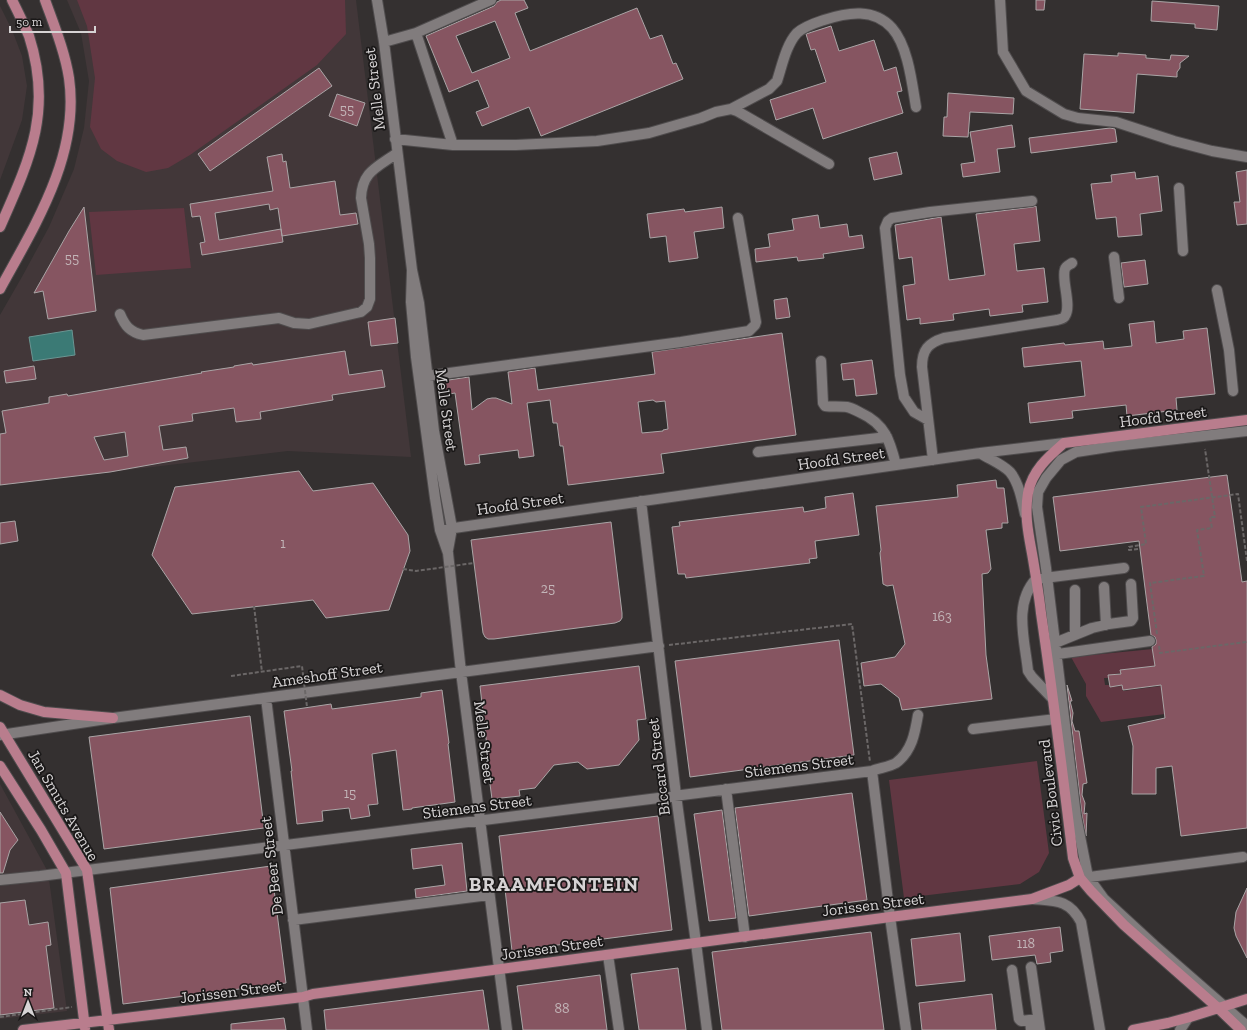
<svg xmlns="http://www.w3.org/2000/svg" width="1247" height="1030" font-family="'Zilla Slab',serif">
  <rect width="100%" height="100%" fill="#343030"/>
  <path fill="#423739" d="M67,0H356L411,457L288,451L0,485V315L23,275L49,227L74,169L84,128L89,81L81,33Z
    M0,6L12,30L22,56L27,86L22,120L0,180Z
    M0,784L48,872L67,1011L0,1019Z"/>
  <path fill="#613742" d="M77,0H345L346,34L317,65L190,155L168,168L146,172L117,161L101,149L90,127L95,78L87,26Z
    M184,208L191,268L96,275L89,212Z
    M1153,649L1155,666L1120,670L1121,673L1108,675V678H1104L1105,685H1109L1110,687L1122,686L1123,691L1161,686L1165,714L1101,722L1086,696V684L1071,657Z
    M1037,761L1049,853L1039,872L1020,884L904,898L889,780Z"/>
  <path fill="#3b7a75" stroke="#6a9592" d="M72,330L75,355L33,361L29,337Z"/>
  <path fill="#865561" stroke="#aaa5a6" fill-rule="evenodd" d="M501,0H524L528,8L515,13L530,51L637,8L650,39L662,35L673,64L676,63L683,79L541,136L529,107L482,126L476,112L489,107L478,80L449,92L426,36L494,6L497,2ZM495,21L510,58L472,73L456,36Z
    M1036,0H1045L1044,10H1036Z
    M1152,1L1219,6L1217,30L1195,28V24L1151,21Z
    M831,26L839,51L874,40L884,71L896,67L902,91L897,92L903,113L823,139L813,108L776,120L770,100L826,82L815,49L811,50L806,34Z
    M1118,53L1146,55V58L1170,60L1171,55L1189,56L1180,63V68L1177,72V77L1137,74L1134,113L1080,109L1084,54L1118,56Z
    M319,68L332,86L210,171L198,154Z
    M948,93L1014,98L1013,114L970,112L968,137L943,136L944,117H947Z
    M337,94L365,103L357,126L329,116Z
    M1012,125L1015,147L997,149L1000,172L963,177L961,164L975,162L970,132Z
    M1110,128L1115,129L1117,142L1031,153L1029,138Z
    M897,152L902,174L874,180L869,158Z
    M282,154L283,162L286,161L290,188L335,181L340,215L356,213L358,224L282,236L278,208L270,210L269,204L215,213L219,240L281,229L283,242L202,255L200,243L205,242L200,216L192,217L190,204L273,191L267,157Z
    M1247,170V224L1237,225L1234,202H1240L1236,172Z
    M1135,172L1136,179L1158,176L1162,211L1140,214L1142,235L1118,237L1116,217L1096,219L1091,184L1112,182L1111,175Z
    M1036,206L1040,241L1014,244L1017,271L1044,268L1048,302L1022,305L1023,312L990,316L989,309L953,314L954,320L920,324V318L907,320L903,286L915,284L912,257L899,259L895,225L941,217L949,280L985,275L976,214L1033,207Z
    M84,207L96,311L48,319L43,291L34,293L69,231Z
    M722,207L724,228L694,232L698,258L669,262L666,236L650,238L647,214L684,209L685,212Z
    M818,215L820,228L847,224L849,237L862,235L864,248L823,254L824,258L798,261L797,257L756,262L755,249L770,247L768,234L794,230L792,219Z
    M1145,260L1148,284L1124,287L1121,263Z
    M787,298L790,317L776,319L774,300Z
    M395,318L398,343L371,346L368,322Z
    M1154,321L1156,343L1184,339L1183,331L1207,328L1215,394L1176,398L1177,410L1127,416L1126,405L1072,411L1073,418L1030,423L1028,403L1085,396L1081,361L1024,367L1022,348L1064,343L1065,345L1103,341L1104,349L1132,346L1129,324Z
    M782,333L796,435L661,454L664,473L568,485L563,446H560L557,423H553L550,400L527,403L534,456L519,458L518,450L479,455L480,463L465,465L455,393L444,395L442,381L469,377L472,410L487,399L492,398H496L512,404L508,372L535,368L538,390L655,374L652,352ZM653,400L656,402L665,401L668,429L663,430V431L642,433L638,402Z
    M345,351L349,375L382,370L385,387L332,395L333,400L260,412L261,419L236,422L234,408L192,414L193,421L159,426L163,450L186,447L188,458L110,472L0,485V434L6,433L2,411L49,403V397L67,394L68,396L202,373L201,372L234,367V366L252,363L253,365ZM125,432L128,456L104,460L94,437Z
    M872,360L877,394L856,396L854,379L843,380L841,364Z
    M34,366L36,379L6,383L4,371Z
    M299,471L313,491L373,483L408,535L410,551L389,610L326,618L313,600L192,614L152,555L175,487Z
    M1227,475L1242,582L1247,581V828L1181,836L1172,766L1156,768V794H1132L1133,746L1128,726L1165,718L1161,685L1123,690L1122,685L1110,687L1108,675L1121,674L1120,670L1155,666L1152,647L1156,644V640L1155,637L1151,635L1139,541L1060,551L1053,497Z
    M996,480L997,488H1004L1008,523H1002V528L986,530L991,569L988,573L982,574L986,655L992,699L902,710L899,698L881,684L864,686L861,663L895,657L905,644L893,585L887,586L883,584L880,553L881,550L876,506L958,497L957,485Z
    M853,493L859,535L815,541L817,558L809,559L810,563L686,578L685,574H678L672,527L680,526L679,522L803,507L804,512L826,508L825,497Z
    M15,521L18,541L0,544V523Z
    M611,522L622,613V618L620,621L615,623L494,639H488L485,637L483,633L471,540Z
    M839,640L854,755L690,777L675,661Z
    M639,666L646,719L637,720L639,740L619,765L587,769L578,762L554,765L535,788L519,790L520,796L492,799L485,747H487L480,686Z
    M1067,685L1072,701H1070L1073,713L1072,721L1075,731H1079L1087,783L1083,784L1082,795L1085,803L1084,814L1087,813L1086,836L1082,815Z
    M442,690L449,743L448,744L455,802L412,808V809L403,810L396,750L372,754L378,804L368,805L370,816L351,819L349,808L322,811L323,821L297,824L291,771H292L284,711L331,704L332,709L421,697V693Z
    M250,716L264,828L104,849L89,737Z
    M852,793L867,900L749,916L735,808Z
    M722,810L736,918L709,921L694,814Z
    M0,812L18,840L10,850L3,873H0Z
    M658,816L672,930L512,951L499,836Z
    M462,843L467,891L416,898L415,889L445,885L442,865L413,869L411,849Z
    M271,866L286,983L123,1004L110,888Z
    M1247,888V958L1236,936L1234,928L1236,912Z
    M25,900L29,925L48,922L51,945L46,946L54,1008L0,1015V903Z
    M1060,927L1063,951L1050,953L1051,962L1037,964L1035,955L992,960L989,936Z
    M871,932L884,1030H722L712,952Z
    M960,933L965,981L916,986L911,939Z
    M678,968L686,1030H639L631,974Z
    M600,975L607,1030H523L517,986Z
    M483,990L489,1030H326L324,1010Z
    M992,994L996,1030H922L919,1003Z
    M284,1018L286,1030H231V1024Z"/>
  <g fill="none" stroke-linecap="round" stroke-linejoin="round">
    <defs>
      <path id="minor" d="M377,0L384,42L412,270L419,303L434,431L452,528L448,550
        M1000,0L1003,52L1026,91L1064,114L1078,118L1116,122L1174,141L1212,151L1247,157
        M416,33L453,145
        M384,42L416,33L491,0
        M731,109L769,89L777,81C782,66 786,45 797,33C805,26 815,23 824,20C848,12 874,8 892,28C908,46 912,83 916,107
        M395,139L453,145H516L597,141L649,133L701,118L716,112L731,109L737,111L829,164
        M1179,188L1183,251
        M1114,257L1119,298
        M412,270L411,302L416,357L435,498L440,530L448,553L461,672L507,1030
        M1217,290L1229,350L1233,391
        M120,314C125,326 130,332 143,335L279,318L294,323L309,324L361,312L367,307L370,299V258L369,244L361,198C362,171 378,167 397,153
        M821,361L823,403L825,406C832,407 840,406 847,407C852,408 857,411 861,413C885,424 890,441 896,465
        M427,376L681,342L749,331L755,325L756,322L738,218
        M928,420L914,412L904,397L900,375L885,228L888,221L892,218L930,212L1032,201
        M1247,431L1115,446L1076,452L1061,460L1046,478L1038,492L1037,507L1046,568L1076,816L1088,877L1104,899L1154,945L1247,1026
        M758,452L887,437
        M980,453C989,459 1002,464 1010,472C1019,483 1022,500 1025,514
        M933,460L922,367C922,350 928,343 944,338L1057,320C1060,319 1064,319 1065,316C1072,306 1061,279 1065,269C1066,266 1069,265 1072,263
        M641,501L676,795L696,943L707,1030
        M440,530L980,453L1064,443
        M1104,587L1106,625
        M1075,590V635
        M1050,645L1092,628L1109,624L1131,621L1133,618L1131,584
        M1051,655L1150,641
        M266,698L307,1030
        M1053,699L1032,677L1028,671C1025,641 1013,604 1036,579L1124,568
        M973,729L1056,719
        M0,735L113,718L659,646
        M872,771L890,917L906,1030
        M726,789L745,937
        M1082,878L1243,857
        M0,880L40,876L872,771C879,768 889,767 896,763C912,751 915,733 918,715
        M1032,899C1055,901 1069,899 1081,922L1100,1030
        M293,920L489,895
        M608,955L619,1030
        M1031,967L1040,1030
        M1012,970L1019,1019L1021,1021L1038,1019
        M1030,1020L1031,1030
        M1180,1030L1188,1018"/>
      <path id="major" d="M0,227C30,159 53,111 29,36C24,24 18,12 12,0
        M0,289C35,225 80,155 69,78C65,52 54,25 45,0
        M0,695L20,705L44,712L113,718
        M0,727L87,870L109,1030
        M0,766L41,830L66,873L85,1028
        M23,1030L303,997L313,994L890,917L1032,899L1069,885L1080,878
        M1133,1030L1168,1023L1190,1017L1247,999
        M1241,1030L1218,1008L1124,925L1091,891L1080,878L1073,858C1063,776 1053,694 1041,613C1039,595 1036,577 1033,559C1029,536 1024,517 1028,493C1032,471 1048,457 1064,443L1247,420"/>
    </defs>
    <use href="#minor" stroke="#4f4c4d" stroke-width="12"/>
    <use href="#major" stroke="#4f4c4d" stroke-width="12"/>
    <path stroke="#6b6767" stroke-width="2" stroke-dasharray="4 2" stroke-linecap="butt" d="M1138,549L1129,550V547L1146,544L1141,507L1238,494L1247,561
      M254,606L262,672
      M1157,634L1150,583L1204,576L1197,530L1212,528L1210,517H1215L1205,449
      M669,645L852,624L870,762
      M1159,646L1160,653L1247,642
      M0,1017L72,1007"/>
    <use href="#minor" stroke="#817c7d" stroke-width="10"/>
    <use href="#major" stroke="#b97d8d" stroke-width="10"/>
    <path stroke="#6b6767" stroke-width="2" stroke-dasharray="4 2" stroke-linecap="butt" d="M403,569L416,571L474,563
      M231,676L302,666L307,707"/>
  </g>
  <g text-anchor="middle" stroke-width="3.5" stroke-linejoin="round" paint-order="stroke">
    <g font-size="14" fill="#c2b4b7">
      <text x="347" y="114">55</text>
      <text x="72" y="263">55</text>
      <text x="283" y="548">1</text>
      <text x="548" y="593">25</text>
      <text x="942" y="621">163</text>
      <text x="350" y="798">15</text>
      <text x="1026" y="948">118</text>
      <text x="562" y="1013">88</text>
    </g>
    <g font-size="16" fill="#d6d3d4" stroke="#1a1818">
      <text transform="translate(374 89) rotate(-97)" y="6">Melle Street</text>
      <text transform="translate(447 410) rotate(82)" y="6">Melle Street</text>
      <text transform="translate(1163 416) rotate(-7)" y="6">Hoofd Street</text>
      <text transform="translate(841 458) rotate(-8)" y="6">Hoofd Street</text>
      <text transform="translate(520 503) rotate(-8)" y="6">Hoofd Street</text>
      <text transform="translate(327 674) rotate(-8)" y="6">Ameshoff Street</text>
      <text transform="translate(485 742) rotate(83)" y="6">Melle Street</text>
      <text transform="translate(799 765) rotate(-7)" y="6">Stiemens Street</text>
      <text transform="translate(658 767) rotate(-97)" y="6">Biccard Street</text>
      <text transform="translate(1050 793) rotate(-97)" y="6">Civic Boulevard</text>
      <text transform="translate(64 805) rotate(60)" y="6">Jan Smuts Avenue</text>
      <text transform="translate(477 806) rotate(-7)" y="6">Stiemens Street</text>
      <text transform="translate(271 866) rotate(-97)" y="6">De Beer Street</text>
      <text transform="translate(873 904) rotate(-7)" y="6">Jorissen Street</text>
      <text transform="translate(552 947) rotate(-8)" y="6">Jorissen Street</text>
      <text transform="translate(231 991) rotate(-7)" y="6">Jorissen Street</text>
    </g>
    <g font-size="20" font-weight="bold" letter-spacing="1" fill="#d6d3d4" stroke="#1a1818">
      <text x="554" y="891">BRAAMFONTEIN</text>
    </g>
  </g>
  <g transform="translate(28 1002)" stroke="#1a1818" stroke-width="3" paint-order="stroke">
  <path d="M0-3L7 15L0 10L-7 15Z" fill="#d6d3d4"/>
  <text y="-6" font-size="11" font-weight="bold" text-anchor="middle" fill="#d6d3d4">N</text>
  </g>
  <path d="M10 26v6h85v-6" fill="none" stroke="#d6d3d4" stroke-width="2"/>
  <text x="16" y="26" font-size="12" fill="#d6d3d4" stroke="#1a1818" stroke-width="3" paint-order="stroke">50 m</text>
</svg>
